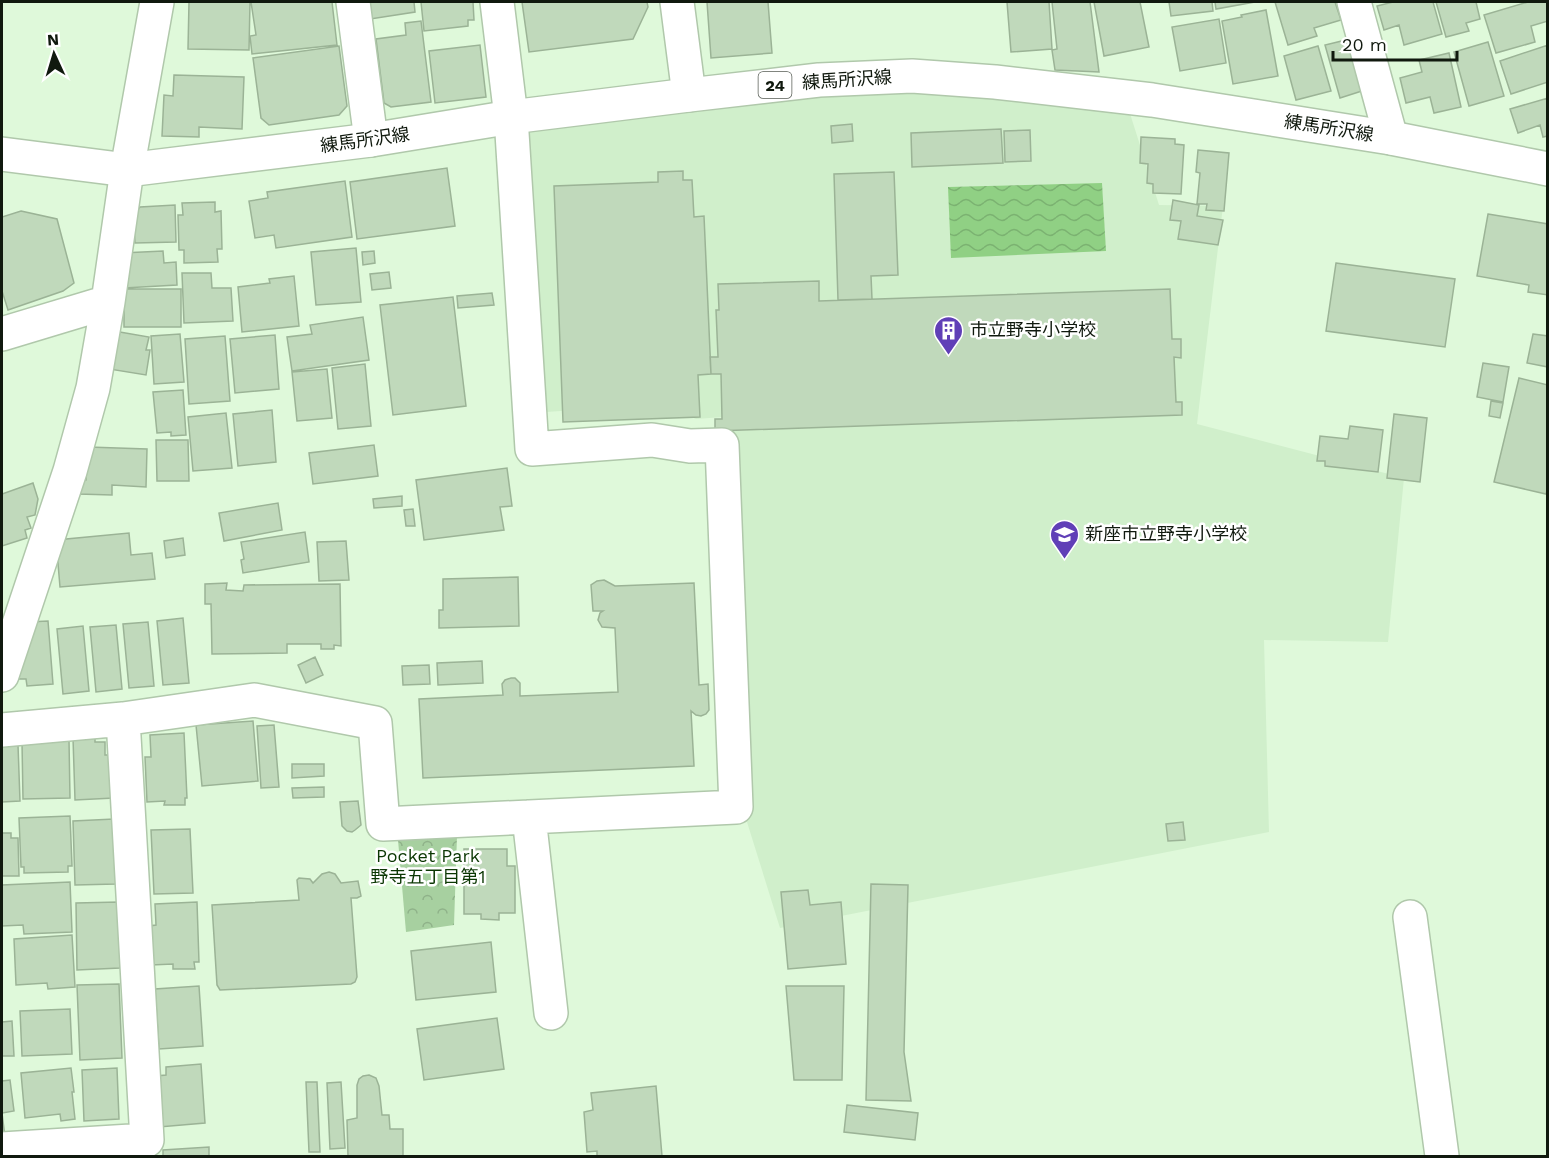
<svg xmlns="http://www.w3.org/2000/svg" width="1549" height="1158" font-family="'Work Sans','Noto Sans JP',sans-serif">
  <defs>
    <pattern id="park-crowns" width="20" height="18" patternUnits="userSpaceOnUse" patternTransform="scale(1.5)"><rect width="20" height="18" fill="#a7d0a0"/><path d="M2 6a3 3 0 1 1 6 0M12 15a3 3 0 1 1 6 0" fill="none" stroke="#8fb289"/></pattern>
    <pattern id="water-waves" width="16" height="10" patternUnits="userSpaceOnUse" patternTransform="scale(1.5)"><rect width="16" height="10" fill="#90d084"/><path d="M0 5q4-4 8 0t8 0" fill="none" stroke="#7bb271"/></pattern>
  </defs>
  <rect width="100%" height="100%" fill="#dff9da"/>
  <path fill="#d0efcb" d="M854,76L1126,101L1159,205L1223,206L1197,424L1404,478L1388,642L1264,640L1269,832L780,928L747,822L723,417L696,419L661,404L532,413L518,115Z"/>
  <path fill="url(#park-crowns)" d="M457,836L454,925L406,932L398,840Z"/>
  <path fill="url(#water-waves)" d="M1102,183L1106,251L951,258L948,187Z"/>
  <path fill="#c0d9bb" stroke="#9bb396" stroke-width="1.5" d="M189,2H250L249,50L188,49Z
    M251,2H332L337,45L252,54L250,36L256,35Z
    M361,2H414L415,12L364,20Z
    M421,2H473L474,20H468V26L424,31Z
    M522,2H647L648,7L633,39L529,52Z
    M707,2H768L772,53L711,58Z
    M1007,2H1049L1052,49L1011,52Z
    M1052,2H1090L1099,72L1055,70L1052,50L1057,49Z
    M1094,2H1140L1149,47L1104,56Z
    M1169,2H1212L1213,11L1171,16Z
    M1215,2H1255L1216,9Z
    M1275,2H1335L1341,20L1314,28L1317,36L1288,45Z
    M1393,2H1433L1442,34L1404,45L1399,25L1384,30L1377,6Z
    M1436,2H1476L1480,19L1466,23L1469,31L1446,37Z
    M1528,2H1548V21L1531,26L1535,42L1496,53L1484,15Z
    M1266,10L1278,76L1233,84L1222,21L1242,17L1241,15Z
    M1219,19L1226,63L1180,71L1172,27Z
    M421,21L431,102L391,107L384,103L376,39L406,35L405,23Z
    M1350,39L1365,90L1340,98L1325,45Z
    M1488,42L1504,96L1469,106L1454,52Z
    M480,45L486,97L435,103L429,51Z
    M1548,45V82L1511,94L1500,61Z
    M339,46L347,106L339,115L269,125L261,118L253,58Z
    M1318,46L1331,91L1296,100L1284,56Z
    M1449,53L1461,107L1434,113L1430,97L1406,103L1400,78L1422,72L1419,60Z
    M174,75L244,77L242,129L199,127V137L162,136L164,95L173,96Z
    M1548,98V136L1543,137L1540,125L1518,133L1510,109Z
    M852,124L853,141L832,143L831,126Z
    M1001,129L1003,163L912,167L911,133Z
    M1030,130L1031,161L1005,162L1004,131Z
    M1141,137L1175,139V144L1184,145L1181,194L1153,193V184L1147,183L1148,164L1140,163Z
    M1198,150L1229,153L1224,211L1206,210L1207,204H1197L1200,173L1196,172Z
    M447,168L455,226L357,239L350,182Z
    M683,171V180H692L694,217L704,216L711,374L698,375L700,417L563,422L554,186L658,182V172Z
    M894,172L898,275L871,276L872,299L838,300L834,174Z
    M345,181L352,237L276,248L274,235L255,238L249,201L268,198L267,192Z
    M1173,200L1199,205L1197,216L1223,220L1218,245L1178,239L1181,221L1170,220Z
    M215,202V212L221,211L222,249H217L218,262L184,263V250H179L178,215H183L182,203Z
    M175,205L176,242L135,243L133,216L140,207Z
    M21,211L57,219L74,283L63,291L8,310L2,291V217Z
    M1488,214L1548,224V295L1528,292L1529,285L1477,276Z
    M356,248L361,302L316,305L311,252Z
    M163,251L164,263L176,262L177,285L124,288L122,253Z
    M374,251L375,263L363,265L362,252Z
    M1336,263L1455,279L1445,347L1326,331Z
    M389,272L391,288L372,290L370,274Z
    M182,273H211L212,288H231L233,321L184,323Z
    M294,276L299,326L242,332L238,287L270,283L269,279Z
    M819,281V301L1170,289L1172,339H1181V358L1174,357L1176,402H1182V415L715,431V419H722L721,374H711L710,357H718L716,310H719L718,284Z
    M124,289H181V327H124Z
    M492,293L494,305L458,308L457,296Z
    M453,297L466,406L393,415L380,305Z
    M363,317L369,360L292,371L287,337L312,334L310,325Z
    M114,331L149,337L146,350H150L146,375L109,369Z
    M180,334L184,382L154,384L151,336Z
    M1533,334L1548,336V367L1527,363Z
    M275,335L279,389L235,393L230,339Z
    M225,336L230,401L189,404L185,339Z
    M1483,363L1509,367L1503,402L1477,397Z
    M365,364L371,426L338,429L332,368Z
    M327,369L332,418L297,421L292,372Z
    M1519,378L1548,385V487L1546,494L1494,482Z
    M183,390L186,435L171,436V432L157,433L153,392Z
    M1491,401L1503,403L1500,418L1489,416Z
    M272,410L276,462L238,466L233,414Z
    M226,413L232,468L193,471L188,417Z
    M1394,414L1427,418L1420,482L1387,478Z
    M1350,426L1383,430L1378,472L1325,466V461H1317L1320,436L1348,439Z
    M156,440H188L189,481H157Z
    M374,445L378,476L313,484L309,453Z
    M88,447L147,449L146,487L112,485V495L78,494V480H86Z
    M507,468L512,506L500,507L504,530L424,540L416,480Z
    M33,483L38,499L35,515L27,517L31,528L25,530L27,538L2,546V494Z
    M402,496V506L374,508L373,499Z
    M278,503L282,530L224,541L219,513Z
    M413,509L415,526H406L404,510Z
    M305,532L309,562L243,573L241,560L244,559L241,542Z
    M129,533L131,555L152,553L155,579L60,587L56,540Z
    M183,538L185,555L166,558L164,541Z
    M346,541L349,580L319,581L317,542Z
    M518,577L519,626L439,628V610H443V579Z
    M604,580L615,586L694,583L699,685L708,684L709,710L706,714L701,716L696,715L691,711L694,766L423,778L419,699L503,695L502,684L505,680L511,678H515L520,683V696L618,692L615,628L602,627L598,620L600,613L603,611H593L591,585L597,581Z
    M227,583L226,590L243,591L244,585L340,584L341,646L334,645V649H321V644H287V653L212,654L211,604H205V584Z
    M183,618L189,683L163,685L157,621Z
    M48,621L53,684L27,686L26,679H17L28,622Z
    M148,622L154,686L129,688L123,624Z
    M116,625L122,689L96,692L90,627Z
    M83,626L89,691L63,694L57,629Z
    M315,657L323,675L306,683L298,665Z
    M482,661L483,683L438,685L437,663Z
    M429,665L430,684L403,685L402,666Z
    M253,721L258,781L202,786L196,725Z
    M274,725L279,787L261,788L257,726Z
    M184,733L187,798H185V805H164L165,801L147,802L145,757H151L150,735Z
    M73,738H95V742H105V755H112L114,798L75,800Z
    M69,740L70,798L23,799L22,742Z
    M18,745L20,801L2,802V746Z
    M292,764H324V776L292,778Z
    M324,787V797L293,798L292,788Z
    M358,801L361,825L355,830L352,832L347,831L342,826L340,802Z
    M70,816L72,866H68V872L24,873V867H21L19,818Z
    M114,819L116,884L75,885L73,821Z
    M1183,822L1185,840L1168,841L1166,824Z
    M190,829L193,893L154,894L151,830Z
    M2,833H11V838H18L19,876H2Z
    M464,849H507V866H515V913H499V920L481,919V914H464Z
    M329,872L335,874L341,883L358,881L361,896L357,898H351L357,977L355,982L351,984L220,990L217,985L212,905L299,900L297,880L299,878L310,879L313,883L322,874Z
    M70,882L72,932L24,934L23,925L2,926V885Z
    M871,884L908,885L904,1052L911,1101L866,1100Z
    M808,890L810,905L841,902L846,964L788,969L781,892Z
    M119,902L120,968L77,970L76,903Z
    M197,902L199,962H194L195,969H173V964L151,965L149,926L156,925L155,904Z
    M72,935L75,987L48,989L47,983L16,985L14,939Z
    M491,942L496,992L416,1000L411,951Z
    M119,984L122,1058L80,1060L77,985Z
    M199,986L203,1046L159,1049L155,989Z
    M786,986H844L842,1080H794Z
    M70,1009L72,1054L22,1056L20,1011Z
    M497,1018L504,1069L424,1080L417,1029Z
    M12,1021L14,1056H2V1022Z
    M201,1064L205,1123L159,1127L156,1076L166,1075V1067Z
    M71,1068L74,1092H72L75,1119L61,1121L60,1114L25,1118L21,1073Z
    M117,1068L119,1119L84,1121L82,1070Z
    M369,1075L376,1078L379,1086L382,1115H389L390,1129H403V1156H348L347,1120L357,1118V1085L359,1079L363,1076Z
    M10,1080L14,1111L2,1113L5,1137L2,1138V1081Z
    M306,1082H317L320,1152H309Z
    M341,1082L345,1148L330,1149L327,1083Z
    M656,1086L662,1156H597V1151L587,1152L584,1112L593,1110L591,1093Z
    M847,1105L918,1113L915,1140L844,1132Z
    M209,1147V1156H163V1150Z"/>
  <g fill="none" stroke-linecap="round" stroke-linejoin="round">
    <defs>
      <path id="minor" d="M353,2L371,140
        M677,2L689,95
        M1354,2L1391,138
        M2,334L108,302
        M2,675L70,471L93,388L108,302L127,170L157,2
        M2,730L123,719L254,700L375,723L383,824L736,807L722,445L690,446L652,440L532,449L511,117L497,2
        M529,817L551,1013
        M1410,917L1442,1156
        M2,1149L147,1140L123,719"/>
      <path id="major" d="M2,154L127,170L371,140L511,117L689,95L819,80L912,76L995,82L1152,100L1391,138L1548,169"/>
    </defs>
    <use href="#minor" stroke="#b0c8ab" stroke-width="36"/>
    <use href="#major" stroke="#b0c8ab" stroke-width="36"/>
    <use href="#minor" stroke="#fff" stroke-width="33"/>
    <use href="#major" stroke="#fff" stroke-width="33"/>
  </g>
  <defs>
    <symbol id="building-pin" viewBox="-11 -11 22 30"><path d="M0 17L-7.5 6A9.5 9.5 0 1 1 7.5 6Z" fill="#603fb7" stroke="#fff"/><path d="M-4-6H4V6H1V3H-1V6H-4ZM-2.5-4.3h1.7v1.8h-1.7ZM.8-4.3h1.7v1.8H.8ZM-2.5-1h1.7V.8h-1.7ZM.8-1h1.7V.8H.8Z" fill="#fff"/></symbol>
    <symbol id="school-pin" viewBox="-11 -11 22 30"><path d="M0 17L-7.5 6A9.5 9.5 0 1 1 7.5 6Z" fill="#603fb7" stroke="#fff"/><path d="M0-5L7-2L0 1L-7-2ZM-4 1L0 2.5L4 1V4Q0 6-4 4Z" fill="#fff"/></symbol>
  </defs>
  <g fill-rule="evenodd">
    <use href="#building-pin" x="932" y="314" width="33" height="45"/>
    <use href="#school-pin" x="1048" y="518" width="33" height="45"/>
  </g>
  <g text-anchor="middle" stroke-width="5" stroke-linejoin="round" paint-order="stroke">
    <rect fill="#fff" stroke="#585e56" stroke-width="1.5" x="758.5" y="72" width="33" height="26" rx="4.5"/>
    <g font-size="16" font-weight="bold" fill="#10190e">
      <text x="775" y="91">24</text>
    </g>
    <g font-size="18" fill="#10190e" stroke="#fff">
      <text transform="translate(847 80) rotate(-4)" y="6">練馬所沢線</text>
      <text transform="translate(1329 128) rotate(9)" y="6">練馬所沢線</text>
      <text transform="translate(365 140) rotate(-8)" y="6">練馬所沢線</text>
    </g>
    <g font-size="18" fill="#10190e" stroke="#fff" text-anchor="start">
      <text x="970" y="336">市立野寺小学校</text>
      <text x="1085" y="540">新座市立野寺小学校</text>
    </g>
    <g font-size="18" fill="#0b3703" stroke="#fff">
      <text x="428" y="862">Pocket Park<tspan x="428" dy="21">野寺五丁目第1</tspan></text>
    </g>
  </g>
  <rect width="1549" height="1158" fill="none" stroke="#10190e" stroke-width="6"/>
  <g transform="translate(54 54) rotate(356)" stroke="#ffffff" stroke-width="4.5" paint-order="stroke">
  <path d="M0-4.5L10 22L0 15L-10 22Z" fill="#10190e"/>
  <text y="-9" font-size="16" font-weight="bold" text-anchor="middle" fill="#10190e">N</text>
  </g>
  <path d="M1333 51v9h124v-9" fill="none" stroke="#10190e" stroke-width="3"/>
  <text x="1342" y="51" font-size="18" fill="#10190e" stroke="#ffffff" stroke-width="4.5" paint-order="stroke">20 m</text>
</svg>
